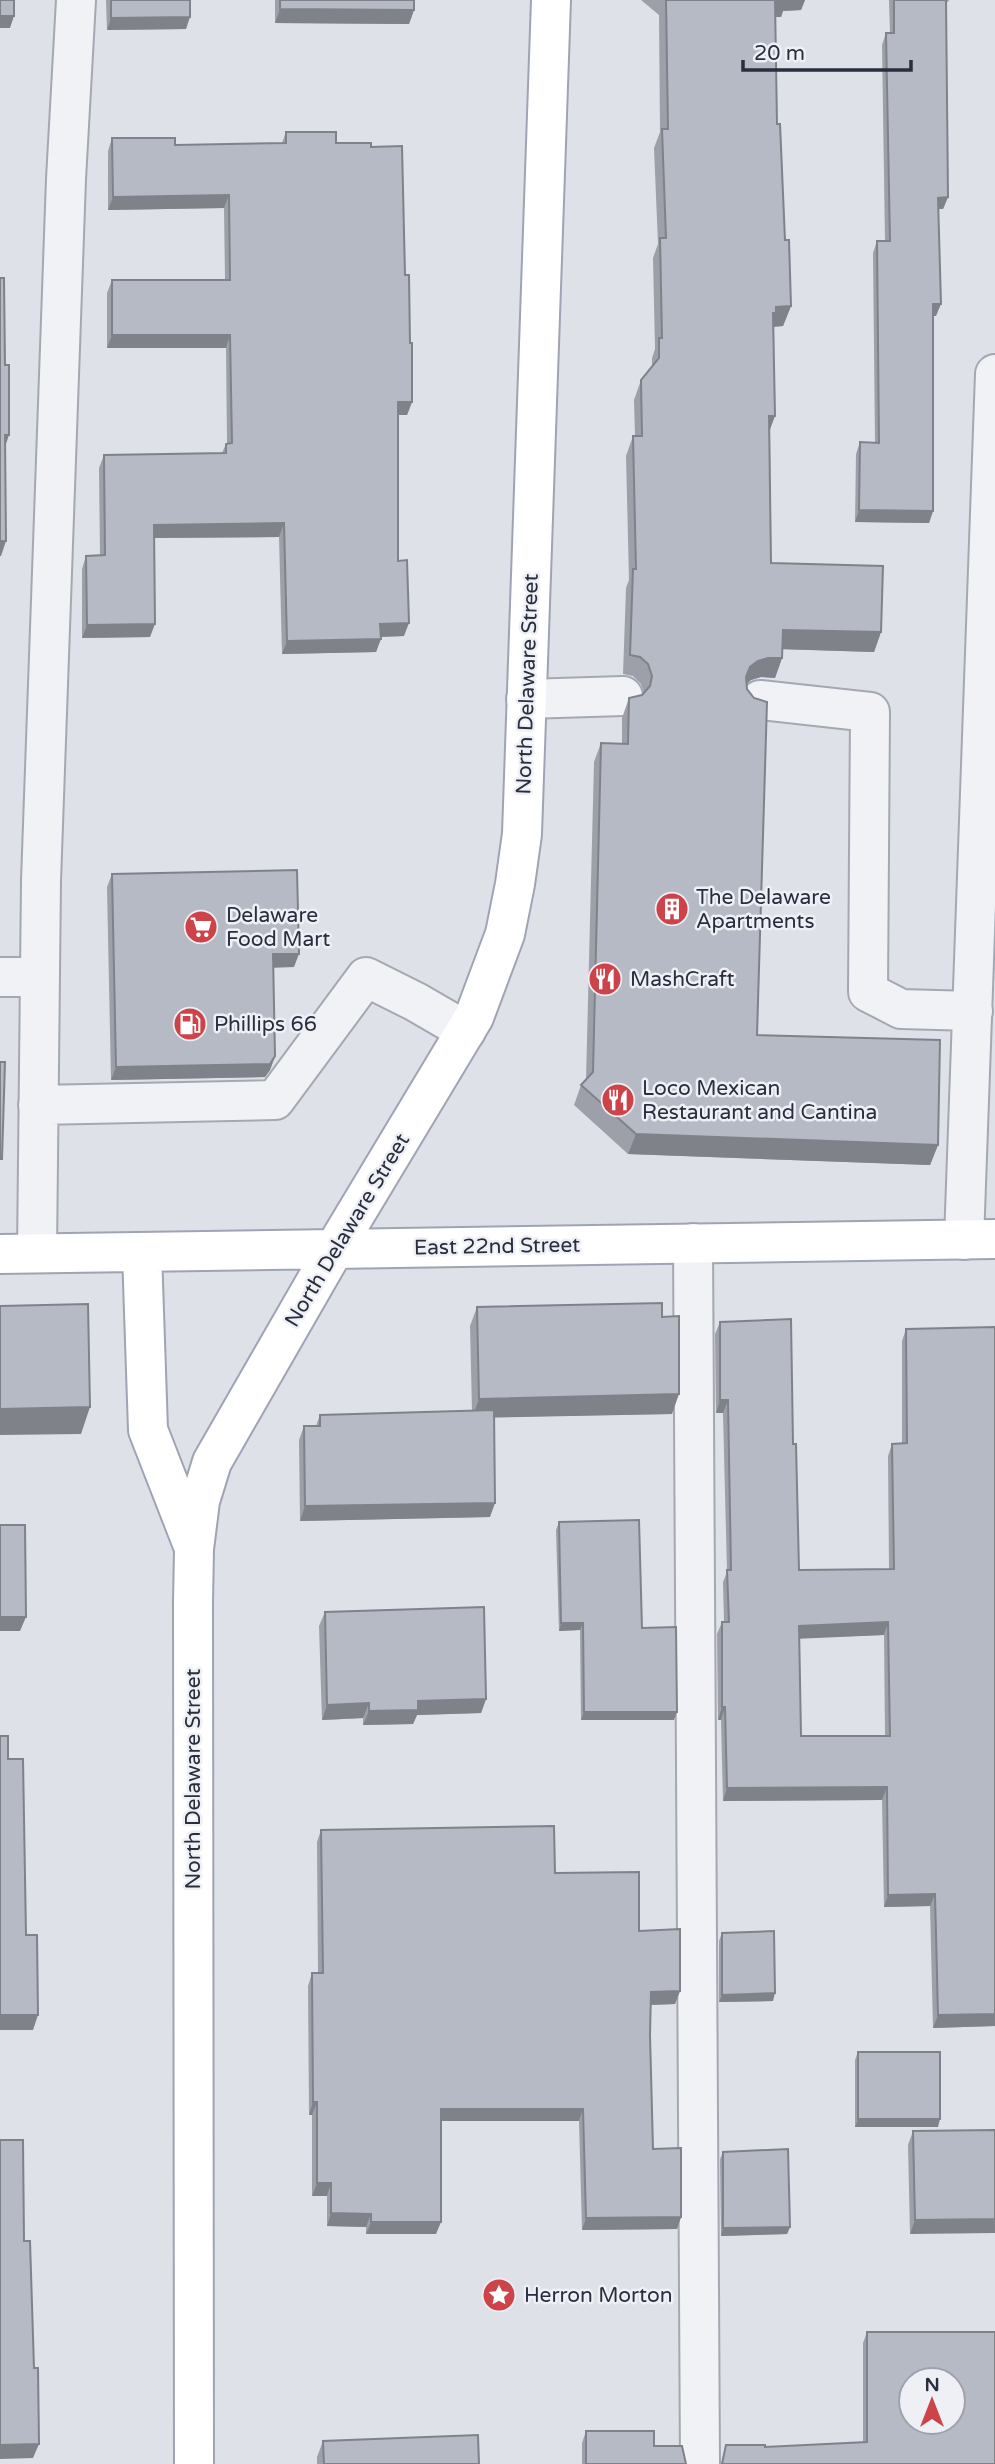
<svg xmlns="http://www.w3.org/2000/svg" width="995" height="2464" font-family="'Varela Round',sans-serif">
  <rect width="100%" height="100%" fill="#dee1e8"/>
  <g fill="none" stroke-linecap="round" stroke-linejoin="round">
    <defs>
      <path id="minor" d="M526,699L623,696
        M760,700L870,712L868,992L901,1009L973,1011
        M0,977H40
        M38,1105L275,1100L366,977L416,1002L466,1031
        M964,1240L995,374
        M693,1243L700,2464
        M37,1253L41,881L66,179L76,0"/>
      <path id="major" d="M142,1252L148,1430L192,1543
        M0,1254L995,1239
        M194,2464L193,1602L194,1549L200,1501L212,1462L335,1248L474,1017L505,934L515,884L522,834L551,0"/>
    </defs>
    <use href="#minor" stroke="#a4a8b2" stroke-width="42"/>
    <use href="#major" stroke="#9ea4b3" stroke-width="42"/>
    <use href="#minor" stroke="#f1f2f6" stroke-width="38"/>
    <use href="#major" stroke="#fff" stroke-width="38"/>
  </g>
  <path fill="#9da0a9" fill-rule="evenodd" d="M106,0H190L186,29L107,30Z
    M275,0H414V10L409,24L275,23Z
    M641,0H805L801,10L783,11L781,17H775L777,124L785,240L791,306L783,326L773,327L770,432L771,563L881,632L874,652L782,649V658L775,678L761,677L751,680L746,684L757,1035L938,1145L930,1165L628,1154L574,1105L581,1085L586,1080L594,762L601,743H622V718L629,698L642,695L644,693L641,684L633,676L623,674L626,588L629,580L626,456L633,436H635L634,400L641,380L652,367V358L655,349L653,258L658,244L654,148L660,132L659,15Z
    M889,0H949L948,2H946L948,197L943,209H938L936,316H933V511L929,523L855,522L856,454L860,442H875L873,253L877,241H885L882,45L886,33H890Z
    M286,132L336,143L371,147L405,275L412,402L407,415H398V561L404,636L381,637L376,652L282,654L279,537L154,538L150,637L82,638V569L86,556L100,555L99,468L104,455L222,453L226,444H227L226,348H107V293L112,280H225L224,208L108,210V151L112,138L175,145L282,143Z
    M112,874L294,967H273L275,1056L270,1070L265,1077L111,1080L107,887Z
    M477,1307L662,1317L672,1414L494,1417L490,1517L300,1521L299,1440L304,1426H316L320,1415L472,1411L470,1326Z
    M720,1322L793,1444L799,1570L889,1569L888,1456L892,1444L902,1443V1341L906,1329L995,1327V2026L933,2028L930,1906L884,1907L882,1800L723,1801L721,1720H718L717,1634L722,1622H724L723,1582L727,1572L723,1413H716L715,1334ZM884,1635L885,1736H801L799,1638Z
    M559,1522L642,1628L674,1720H581L580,1630L559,1631L556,1530Z
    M325,1612L486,1699L481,1713L417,1715L413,1724L363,1725V1718L322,1720L319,1626Z
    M321,1830L555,1873L639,1931L680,1991L675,2004L651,2005L650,2035L653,2149L681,2217L677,2229L582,2230L579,2121H441L436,2234H366V2227L327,2226V2196H312V2115H309L308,1986L312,1973H318L317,1842Z
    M722,1933L773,2001L719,2002V1941Z
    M858,2052L938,2127H855V2060Z
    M995,2130L910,2234L908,2145L913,2131Z
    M723,2152L790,2227L787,2234L721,2236L720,2159Z
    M867,2332L995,2464H721L726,2445L765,2447L863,2443V2343Z
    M586,2431L654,2446L686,2464H582V2443Z
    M323,2441L479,2464H317V2457Z"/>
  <path fill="#7f8289" d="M774,0H805L801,10L783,11L781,17H768Z
    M280,9L414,10L409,24L275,23Z
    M0,16H14L10,28H0Z
    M190,17L186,29L107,30L111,18Z
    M229,195L224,208L108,210L113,197Z
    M948,197L943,209H934L938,198Z
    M933,304H941L936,316H928Z
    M791,306L783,326L771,327L773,313L776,307Z
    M112,335H230L226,348H107Z
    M398,402H412L407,415H393Z
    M769,416H775L768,435Z
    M5,435H9L4,450Z
    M859,510L933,511L929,523L855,522Z
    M284,523L279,537L149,538L154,525Z
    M0,541H6L1,556H0Z
    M409,623L404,636L376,637L380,624Z
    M155,624L150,637L82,638L87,625Z
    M783,630L881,632L874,652L776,649Z
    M381,639L376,652L282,654L287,641Z
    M768,658H782L775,678L761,677L751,680L743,687L738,697L750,667L758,661Z
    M273,954H299L294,967L268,968Z
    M275,1056L270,1070L265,1077L111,1080L116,1067Z
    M636,1134L938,1145L930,1165L628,1154Z
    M679,1394L672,1414L472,1418L479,1399Z
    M720,1400H728L723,1413H716Z
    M90,1407L81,1434L0,1435V1409Z
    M495,1503L490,1517L300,1521L305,1506Z
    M0,1617H26L20,1631H0Z
    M888,1622L884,1635L794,1639L799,1626Z
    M561,1623H583L580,1630L559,1631Z
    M486,1699L481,1713L417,1715L413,1724L363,1725L369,1711L418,1701Z
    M369,1703L363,1718L322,1720L327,1705Z
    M722,1707H725L721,1720H718Z
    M584,1712H677L674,1720H581Z
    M887,1787L882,1800L723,1801L727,1788Z
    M935,1894L930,1906L884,1907L888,1895Z
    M680,1991L675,2004L647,2005L651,1992Z
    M775,1993L773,2001L719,2002L722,1995Z
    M995,2014V2026L933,2028L938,2015Z
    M0,2015H38L33,2030H0Z
    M313,2102H317L312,2115H309Z
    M441,2109H583L579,2121H436Z
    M858,2119H940L938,2127H855Z
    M317,2183H331L327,2196H312Z
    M331,2213L371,2214L366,2227L327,2226Z
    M681,2217L677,2229L582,2230L586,2218Z
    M995,2219V2233L910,2234L915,2220Z
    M371,2222H441L436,2234H366Z
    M790,2227L787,2234L721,2236L723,2228Z
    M39,2444L33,2458L0,2459V2445Z"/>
  <path fill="#b6bac4" stroke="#7f8289" stroke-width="2" fill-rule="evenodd" d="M0,0H14V16H0Z
    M111,0H190V17L111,18Z
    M280,0H414V10L280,9Z
    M666,0H775L777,124H780L785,240H789L791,306L776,307V313H773L775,416H769L771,563L883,566L881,632L783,630L782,658H768L758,661L750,667L746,677L747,689L754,698L767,702L757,1035L940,1040L938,1145L636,1134L581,1085L593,1072L601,743L628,744L629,698L642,695L650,686L652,676L648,664L640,657L630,655L633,569H636L633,436H642L641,380L659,358V338H662L660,238H666L662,129H668Z
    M894,0H946L948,197L938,198L941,304H933V511L859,510L860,442L879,443L877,241H890L886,33H894Z
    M286,132H336V143H371V147L402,146L405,275H409L410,343H412V402H398V561L407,560L409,623L380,624L381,639L287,641L284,523L154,525L155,624L87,625L86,556L105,555L104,455L226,453V444L232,443L230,335H112V280H230L229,195L113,197L112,138H175V145L286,143Z
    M0,278H4L5,365H9V435H5L6,541H0Z
    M297,870L299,954H273L275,1056L270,1064L116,1067L112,874Z
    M0,1062H5L2,1159H0Z
    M662,1303V1317L679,1316V1394L479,1399L477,1307Z
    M88,1304L90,1407L0,1409V1306Z
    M791,1319L793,1444H796L799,1570L894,1569L892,1444L907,1443L906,1329L995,1327V2014L938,2015L935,1894L888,1895L887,1787L727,1788L725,1707H722V1622H729L727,1570H731L728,1400H720V1322ZM888,1622L890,1736H801L799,1626Z
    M494,1410L495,1503L305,1506L304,1426H320V1415Z
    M639,1520L642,1628L676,1627L677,1712H584L583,1623H561L559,1522Z
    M0,1525H25L26,1617H0Z
    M484,1607L486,1699L418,1701V1710L369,1711V1703L327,1705L325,1612Z
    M0,1736H8V1759H23L26,1935H37L38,2015H0Z
    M554,1826L555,1873L639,1872V1931L680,1929V1991L651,1992L650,2035L653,2149L681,2148V2217L586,2218L583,2109H441V2222H371V2214L331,2213V2183H317V2102H313L312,1973H323L321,1830Z
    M774,1931L775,1993L722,1995V1933Z
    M858,2052H940V2119H858Z
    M995,2130V2219L915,2220L913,2131Z
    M0,2140H23L24,2241H30L34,2368H38L39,2444L0,2445Z
    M788,2149L790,2227L723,2228V2152Z
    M867,2332H995V2464H722L726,2445H765V2447L867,2442ZM911,2380H953V2422H911Z
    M586,2431H654V2446H682L686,2464H586Z
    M478,2435L479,2464H324L323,2441Z"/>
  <defs>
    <symbol id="building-disc" viewBox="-11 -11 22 22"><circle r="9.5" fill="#cc444a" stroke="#eef0f5"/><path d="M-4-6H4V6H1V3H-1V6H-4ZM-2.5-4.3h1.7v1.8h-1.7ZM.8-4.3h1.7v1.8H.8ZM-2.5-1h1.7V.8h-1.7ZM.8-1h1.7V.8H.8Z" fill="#fff"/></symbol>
    <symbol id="supermarket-disc" viewBox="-11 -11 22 22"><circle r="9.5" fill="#cc444a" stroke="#eef0f5"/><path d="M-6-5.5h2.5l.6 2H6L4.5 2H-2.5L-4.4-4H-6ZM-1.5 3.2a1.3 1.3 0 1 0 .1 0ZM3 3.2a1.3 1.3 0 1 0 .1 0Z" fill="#fff"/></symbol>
    <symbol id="restaurant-disc" viewBox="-11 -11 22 22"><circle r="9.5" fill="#cc444a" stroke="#eef0f5"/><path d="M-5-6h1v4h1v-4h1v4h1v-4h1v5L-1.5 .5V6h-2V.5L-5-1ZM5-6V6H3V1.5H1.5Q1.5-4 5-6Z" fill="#fff"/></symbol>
    <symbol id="fuel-disc" viewBox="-11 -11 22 22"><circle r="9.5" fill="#cc444a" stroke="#eef0f5"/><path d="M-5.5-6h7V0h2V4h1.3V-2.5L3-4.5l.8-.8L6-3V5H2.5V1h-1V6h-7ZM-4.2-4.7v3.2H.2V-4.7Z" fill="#fff"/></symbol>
    <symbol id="sight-disc" viewBox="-11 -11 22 22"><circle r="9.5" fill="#cc444a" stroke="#eef0f5"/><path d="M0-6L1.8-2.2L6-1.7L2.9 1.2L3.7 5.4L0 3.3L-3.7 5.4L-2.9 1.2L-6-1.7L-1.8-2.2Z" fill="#fff"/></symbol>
  </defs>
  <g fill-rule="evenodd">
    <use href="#building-disc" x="653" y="890" width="38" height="38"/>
    <use href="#supermarket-disc" x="182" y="908" width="38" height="38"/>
    <use href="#restaurant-disc" x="586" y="960" width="38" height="38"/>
    <use href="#fuel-disc" x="171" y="1005" width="38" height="38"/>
    <use href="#restaurant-disc" x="599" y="1081" width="38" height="38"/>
    <use href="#sight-disc" x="480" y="2276" width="38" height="38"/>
  </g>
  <g text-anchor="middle" stroke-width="5" stroke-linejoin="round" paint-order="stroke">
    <g font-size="21" fill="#282e3e" stroke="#eef0f5">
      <text transform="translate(527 684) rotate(-88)" y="7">North Delaware Street</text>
      <text transform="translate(347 1230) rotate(-59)" y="7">North Delaware Street</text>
      <text transform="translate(497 1246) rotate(-1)" y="7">East 22nd Street</text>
      <text transform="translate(193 1779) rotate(-90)" y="7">North Delaware Street</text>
    </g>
    <g font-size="21" fill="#282e3e" stroke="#eef0f5" text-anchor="start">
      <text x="696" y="904">The Delaware<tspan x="696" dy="24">Apartments</tspan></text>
      <text x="226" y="922">Delaware<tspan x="226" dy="24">Food Mart</tspan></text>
      <text x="630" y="986">MashCraft</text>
      <text x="214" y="1031">Phillips 66</text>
      <text x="642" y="1095">Loco Mexican<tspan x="642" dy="24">Restaurant and Cantina</tspan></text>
      <text x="524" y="2302">Herron Morton</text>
    </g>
  </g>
  <g transform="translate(932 2401)"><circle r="33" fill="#eef0f5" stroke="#9fa2ac" stroke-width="2"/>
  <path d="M0-5L12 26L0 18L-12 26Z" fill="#cc444a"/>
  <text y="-10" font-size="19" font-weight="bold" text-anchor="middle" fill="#282e3e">N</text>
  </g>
  <path d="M743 60v10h168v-10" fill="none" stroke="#282e3e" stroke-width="3.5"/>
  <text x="754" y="60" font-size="21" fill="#282e3e" stroke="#eef0f5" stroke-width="5" paint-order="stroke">20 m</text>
</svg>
